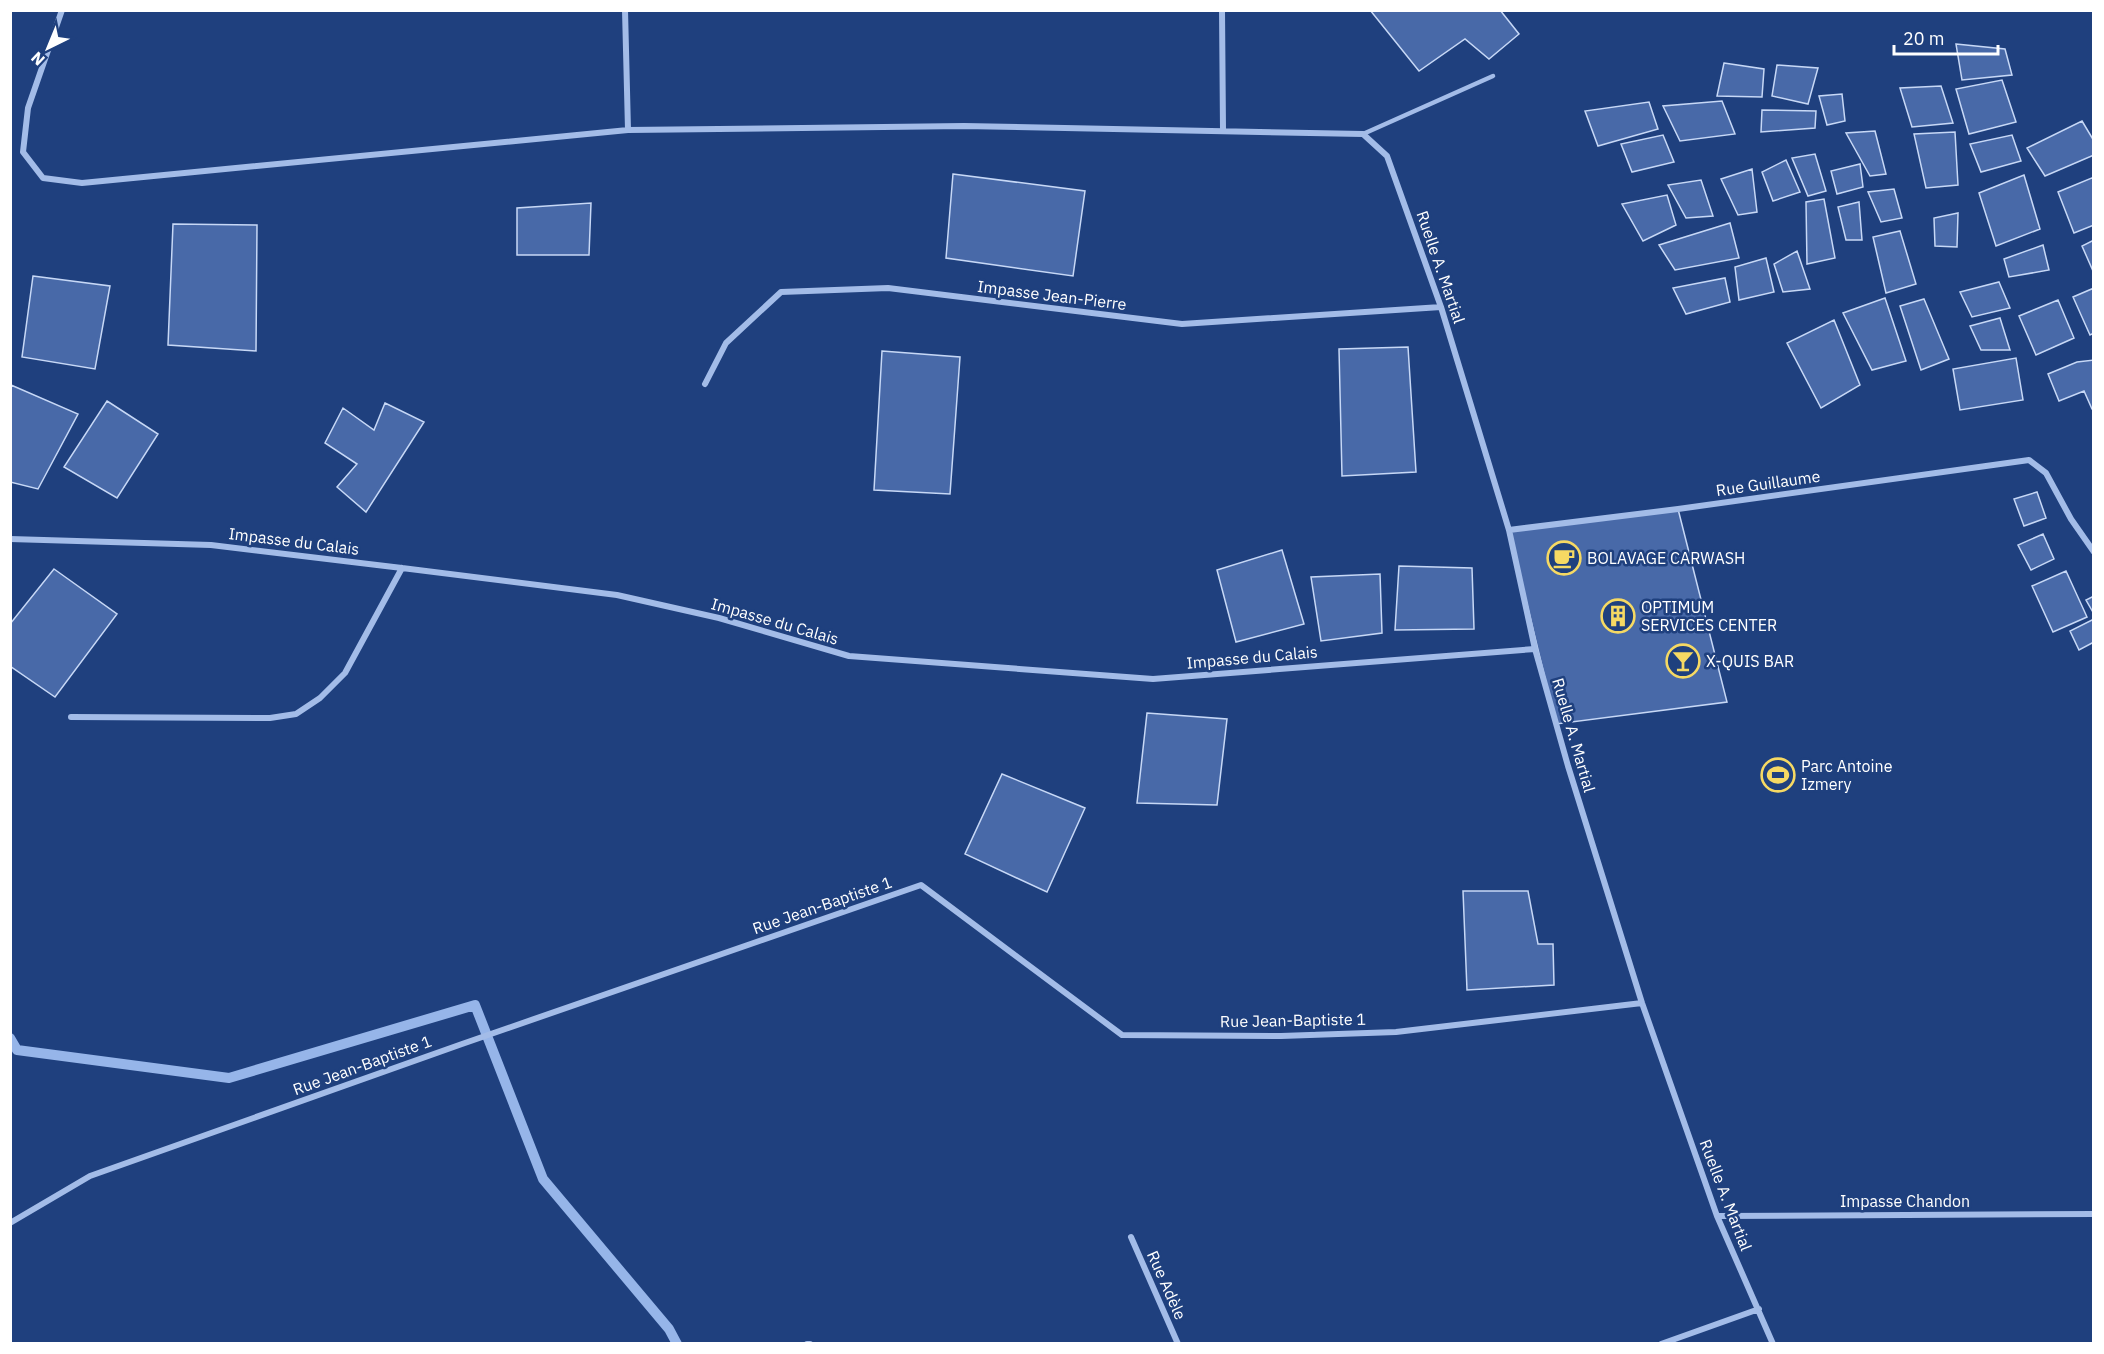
<svg xmlns="http://www.w3.org/2000/svg" width="2104" height="1354" font-family="'IBM Plex Sans',sans-serif">
  <rect width="100%" height="100%" fill="#1f407e"/>
  <g fill="none" stroke-linecap="round" stroke-linejoin="round">
    <path stroke="#96b5e9" stroke-width="10" d="M10,1038L17,1050L229,1078L475,1005L543,1179L669,1329L677,1344"/>
  </g>
  <path fill="#4869a8" stroke="#c7d8f6" stroke-width="1.5" d="M1370,10H1500L1519,34L1489,59L1465,39L1419,71Z
    M1956,44L2005,49L2012,75L1962,80Z
    M1724,63L1764,69L1762,97L1717,96Z
    M1777,65L1818,68L1808,104L1772,96Z
    M2002,80L2016,122L1969,134L1956,89Z
    M1941,86L1953,123L1912,127L1900,88Z
    M1842,94L1845,121L1827,125L1819,96Z
    M1722,101L1735,134L1680,141L1663,106Z
    M1649,102L1658,129L1598,146L1585,111Z
    M1762,110L1816,111L1815,128L1761,132Z
    M2082,121L2094,141V155L2045,176L2027,148Z
    M1875,131L1886,174L1870,176L1846,133Z
    M1955,132L1958,185L1926,188L1914,134Z
    M1663,135L1674,162L1632,172L1621,144Z
    M2012,135L2021,161L1981,172L1970,144Z
    M1815,154L1826,191L1808,196L1792,158Z
    M1786,160L1800,192L1773,201L1762,172Z
    M1860,164L1863,187L1837,194L1831,171Z
    M1752,169L1757,212L1738,215L1721,179Z
    M953,174L1085,191L1073,276L946,258Z
    M2024,175L2040,229L1996,246L1979,193Z
    M2094,177V225L2074,233L2058,192Z
    M1701,180L1713,216L1686,218L1668,185Z
    M1894,189L1902,218L1881,222L1868,192Z
    M1667,195L1676,225L1643,241L1622,204Z
    M1824,199L1835,258L1807,264L1806,202Z
    M1859,202L1862,240H1846L1838,207Z
    M591,203L589,255H517V208Z
    M1958,213L1957,247L1935,246L1934,218Z
    M1730,223L1739,258L1675,270L1659,245Z
    M173,224L257,225L256,351L168,345Z
    M1900,231L1916,284L1886,293L1873,237Z
    M2094,240V271H2093L2082,246Z
    M2043,245L2049,270L2009,277L2004,259Z
    M1797,251L1810,289L1783,292L1774,264Z
    M1766,258L1774,292L1739,300L1735,267Z
    M33,276L110,286L95,369L22,357Z
    M1725,278L1730,302L1686,314L1673,288Z
    M1999,282L2010,308L1972,317L1960,292Z
    M2094,288V333L2090,335L2073,297Z
    M1885,298L1906,361L1872,370L1843,313Z
    M1924,299L1949,359L1921,370L1900,306Z
    M2058,300L2074,338L2036,355L2019,316Z
    M2000,318L2010,350H1981L1970,326Z
    M1834,320L1860,385L1821,408L1787,343Z
    M1408,347L1416,472L1342,476L1339,349Z
    M882,351L960,357L950,494L874,490Z
    M2016,358L2023,400L1960,410L1953,369Z
    M2094,360V409H2092L2084,391L2059,401L2048,374L2077,362Z
    M11,385L78,414L38,489L10,482Z
    M107,401L158,434L117,498L64,467Z
    M385,403L424,422L366,512L337,487L357,464L325,443L343,408L374,430Z
    M2037,492L2046,518L2024,526L2014,499Z
    M1678,509L1727,702L1556,724L1509,530Z
    M2043,534L2054,559L2031,570L2018,545Z
    M1282,550L1304,624L1236,642L1217,570Z
    M1399,566L1472,568L1474,629L1395,630Z
    M54,569L117,614L55,697L10,666V624Z
    M2066,571L2087,617L2053,632L2032,586Z
    M1380,574L1382,633L1321,641L1311,577Z
    M2094,596V614L2086,600Z
    M2094,619V642L2079,650L2070,631Z
    M1147,713L1227,719L1217,805L1137,803Z
    M1002,774L1085,808L1047,892L965,854Z
    M1463,891H1528L1538,944H1553L1554,985L1467,990Z"/>
  <g fill="none" stroke-linecap="round" stroke-linejoin="round">
    <path stroke="#a3bce8" stroke-width="4.5" d="M1363,134L1493,76"/>
    <path stroke="#a3bce8" stroke-width="6" d="M62,10L28,108L23,152L43,178L82,183L628,130L964,126L1363,134L1387,156L1441,307L1509,530L1535,649L1568,766L1642,1003L1717,1216L1773,1344
      M625,10L628,130
      M1222,10L1223,130
      M705,384L726,343L781,292L888,288L1182,324L1441,307
      M1509,530L1678,509L2029,460L2046,473L2071,519L2094,552
      M10,539L211,545L402,568L617,595L719,618L849,656L1153,679L1535,649
      M71,717L270,718L296,714L320,698L345,673L402,568
      M1717,1216L2094,1214
      M10,1223L90,1176L462,1044L921,885L1122,1035L1281,1036L1396,1032L1642,1003
      M1131,1237L1178,1344
      M807,1344H810
      M1661,1344L1759,1309"/>
  </g>
  <defs>
    <symbol id="cafe-ring" viewBox="-11 -11 22 22"><circle r="9.5" fill="#1f407e" stroke="#f6d963" stroke-width="1.5"/><path d="M-5.5-4.5H6V0H3Q3 3.5 0 3.5H-2.5Q-5.5 3.5-5.5 0ZM3-3.2v2h1.7v-2ZM-6 4.5H4V6H-6Z" fill="#f6d963"/></symbol>
    <symbol id="building-ring" viewBox="-11 -11 22 22"><circle r="9.5" fill="#1f407e" stroke="#f6d963" stroke-width="1.5"/><path d="M-4-6H4V6H1V3H-1V6H-4ZM-2.5-4.3h1.7v1.8h-1.7ZM.8-4.3h1.7v1.8H.8ZM-2.5-1h1.7V.8h-1.7ZM.8-1h1.7V.8H.8Z" fill="#f6d963"/></symbol>
    <symbol id="bar-ring" viewBox="-11 -11 22 22"><circle r="9.5" fill="#1f407e" stroke="#f6d963" stroke-width="1.5"/><path d="M-6-5H6L.8 .8V4.5H3.5V6h-7V4.5H-.8V.8Z" fill="#f6d963"/></symbol>
    <symbol id="stadium-ring" viewBox="-11 -11 22 22"><circle r="9.5" fill="#1f407e" stroke="#f6d963" stroke-width="1.5"/><path d="M0-5a6.5 5 0 1 0 0 10a6.5 5 0 1 0 0-10ZM-3.5-1.8h7v3.6h-7Z" fill="#f6d963"/></symbol>
  </defs>
  <g fill-rule="evenodd">
    <use href="#cafe-ring" x="1545" y="539" width="38" height="38"/>
    <use href="#building-ring" x="1599" y="597" width="38" height="38"/>
    <use href="#bar-ring" x="1664" y="642" width="38" height="38"/>
    <use href="#stadium-ring" x="1759" y="756" width="38" height="38"/>
  </g>
  <g text-anchor="middle" stroke-width="5" stroke-linejoin="round" paint-order="stroke">
    <g font-size="16" fill="#fff" stroke="#1f407e">
      <text transform="translate(1441 267) rotate(71)" y="6">Ruelle A. Martial</text>
      <text transform="translate(1052 295) rotate(7)" y="6">Impasse Jean-Pierre</text>
      <text transform="translate(1768 483) rotate(-8)" y="6">Rue Guillaume</text>
      <text transform="translate(294 541) rotate(7)" y="6">Impasse du Calais</text>
      <text transform="translate(775 621) rotate(16)" y="6">Impasse du Calais</text>
      <text transform="translate(1252 657) rotate(-5)" y="6">Impasse du Calais</text>
      <text transform="translate(1574 735) rotate(74)" y="6">Ruelle A. Martial</text>
      <text transform="translate(822 905) rotate(-19)" y="6">Rue Jean-Baptiste 1</text>
      <text transform="translate(1293 1020) rotate(-1)" y="6">Rue Jean-Baptiste 1</text>
      <text transform="translate(362 1065) rotate(-20)" y="6">Rue Jean-Baptiste 1</text>
      <text transform="translate(1726 1195) rotate(69)" y="6">Ruelle A. Martial</text>
      <text x="1905" y="1207">Impasse Chandon</text>
      <text transform="translate(1167 1285) rotate(66)" y="6">Rue Adèle</text>
    </g>
    <g font-size="16" fill="#fff" stroke="#1f407e" text-anchor="start">
      <text x="1587" y="564">BOLAVAGE CARWASH</text>
      <text x="1641" y="613">OPTIMUM<tspan x="1641" dy="18">SERVICES CENTER</tspan></text>
      <text x="1706" y="667">X-QUIS BAR</text>
      <text x="1801" y="772">Parc Antoine<tspan x="1801" dy="18">Izmery</tspan></text>
    </g>
  </g>
  <rect width="2104" height="1354" fill="none" stroke="#ffffff" stroke-width="24"/>
  <g transform="translate(48 48) rotate(223)" stroke="#1f407e" stroke-width="4.5" paint-order="stroke">
  <path d="M0-4.5L10 22L0 15L-10 22Z" fill="#ffffff"/>
  <text y="-9" font-size="16" font-weight="bold" text-anchor="middle" fill="#ffffff">N</text>
  </g>
  <path d="M1894 45v9h104v-9" fill="none" stroke="#ffffff" stroke-width="3"/>
  <text x="1903" y="45" font-size="18" fill="#ffffff" stroke="#1f407e" stroke-width="4.5" paint-order="stroke">20 m</text>
</svg>
